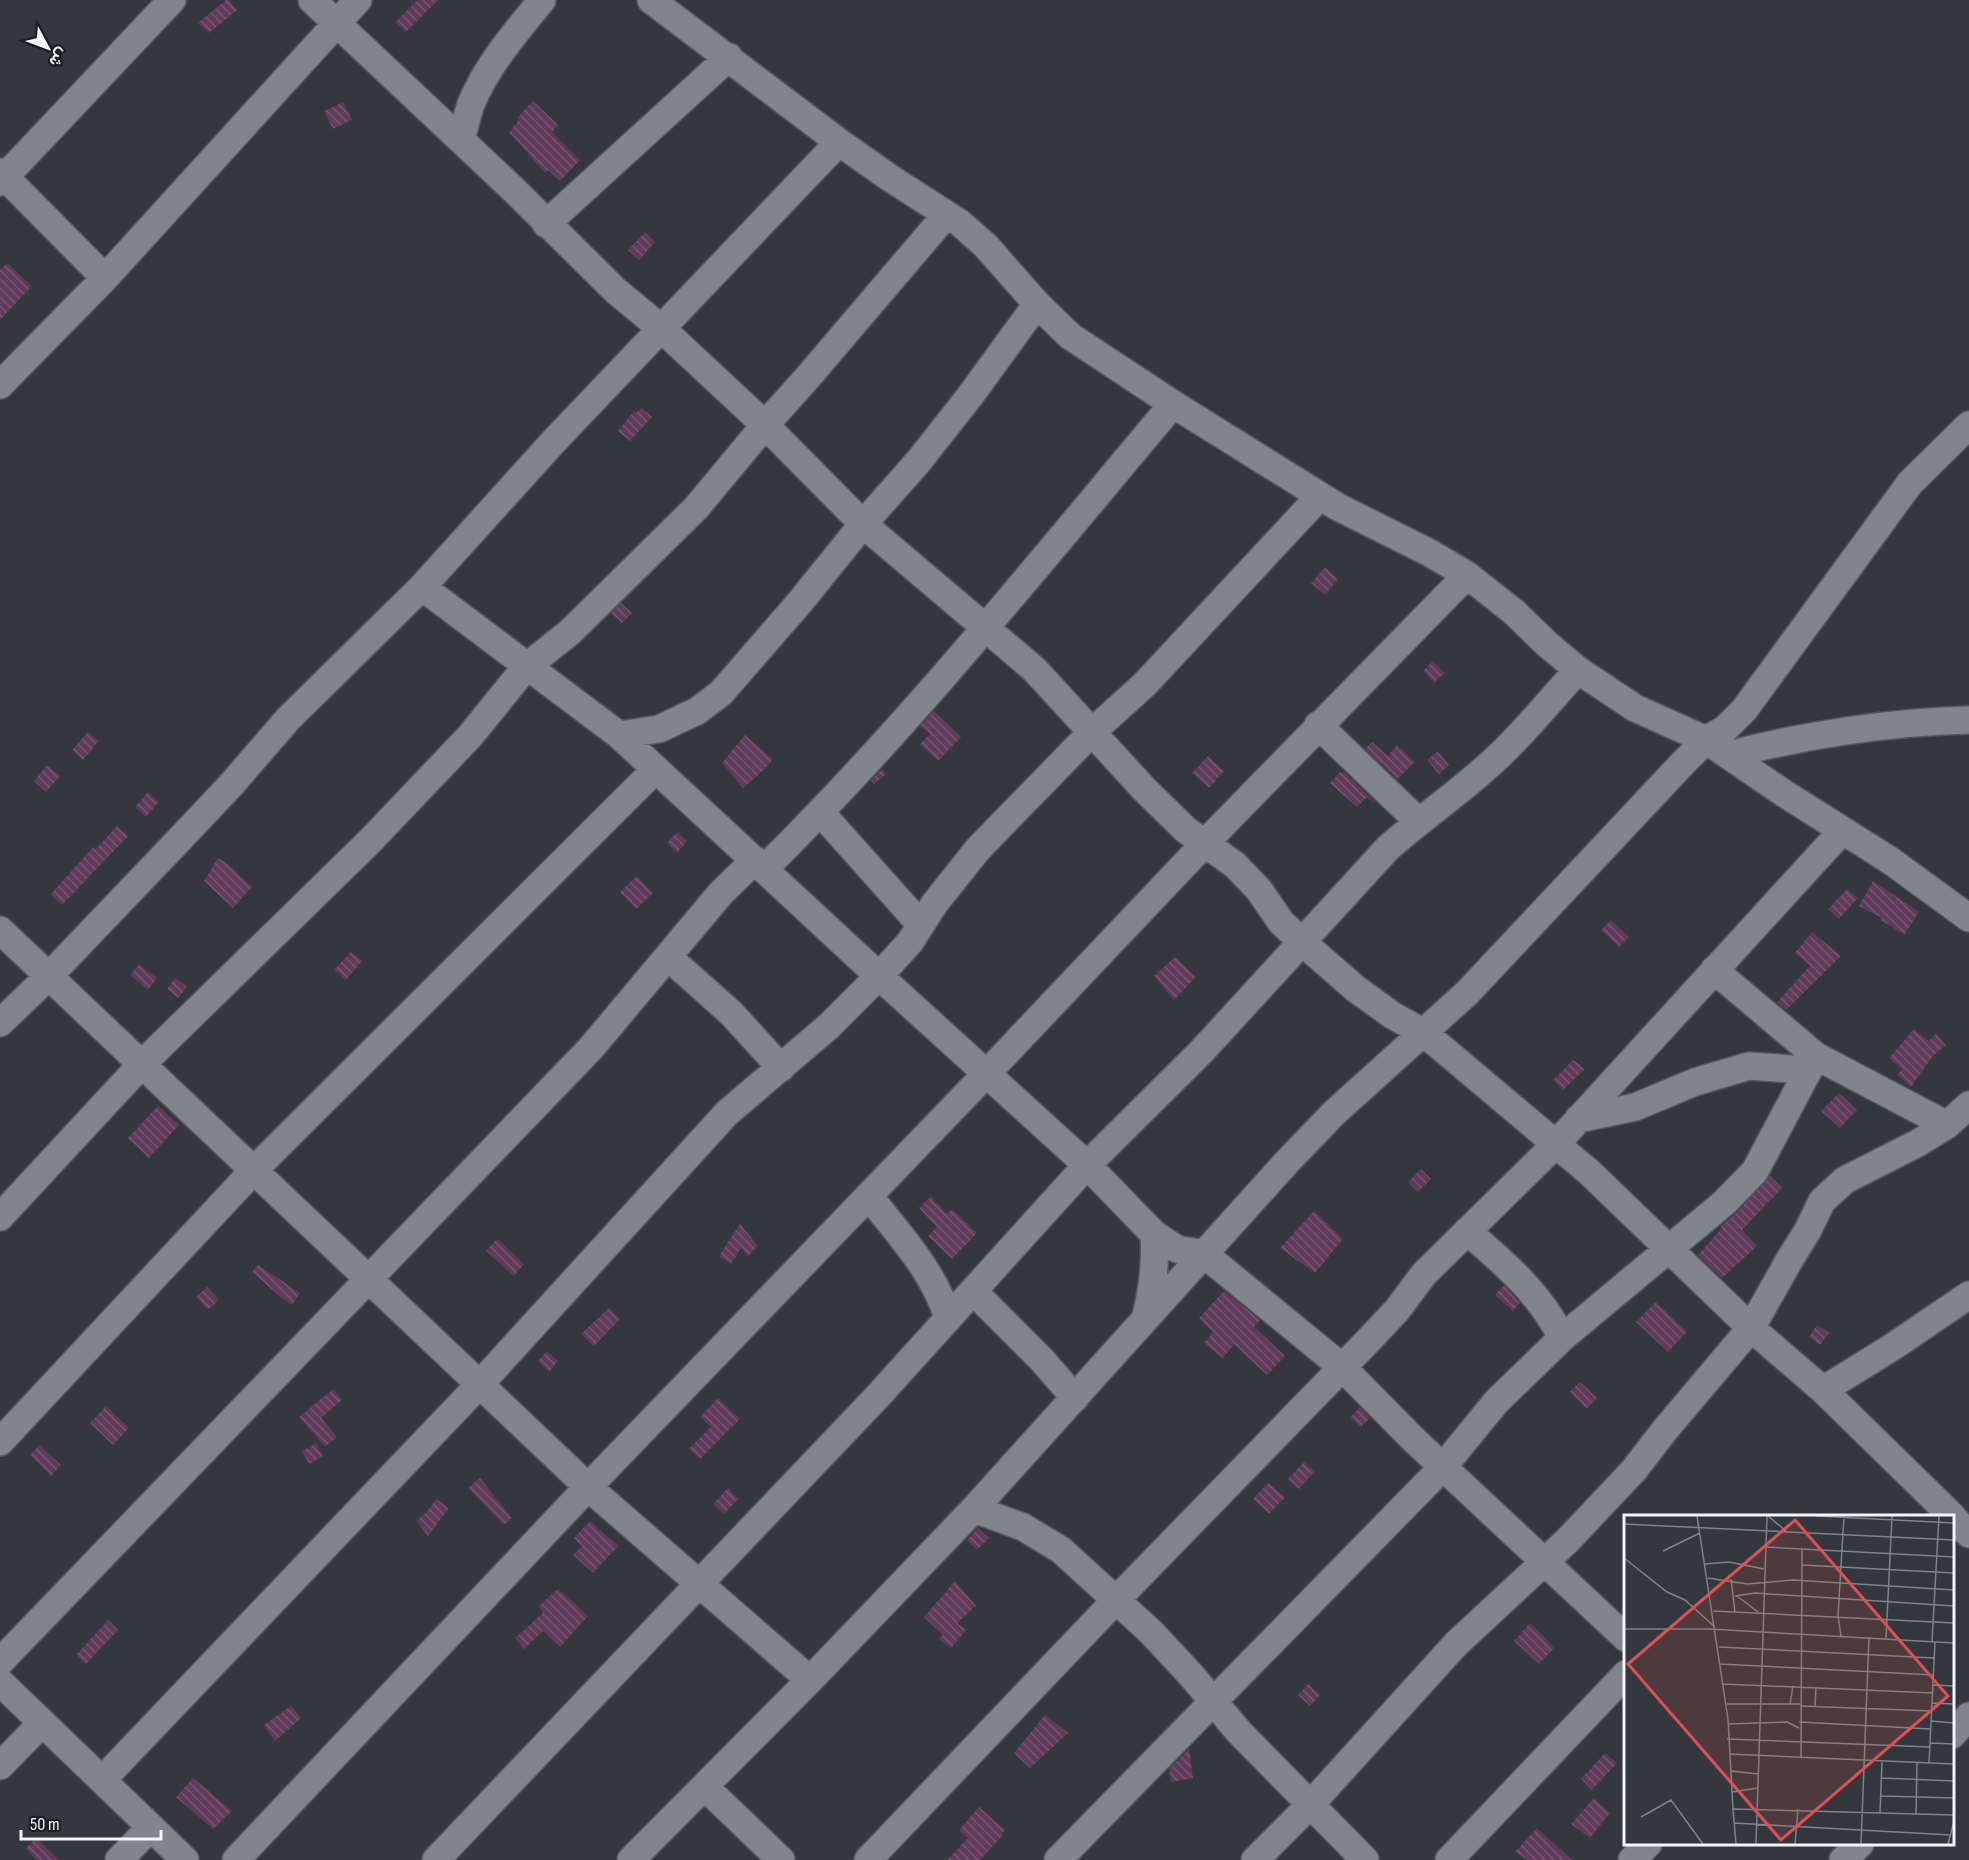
<svg xmlns="http://www.w3.org/2000/svg" width="1969" height="1860" font-family="'Sofia Sans Condensed',Vazirmatn,sans-serif">
  <defs>
    <pattern id="building-back-hatch" width="6" height="6" patternUnits="userSpaceOnUse" patternTransform="scale(1.5)"><rect width="6" height="6" fill="#623a5c"/><path d="M-1 5l2 2M0 0l6 6M5-1l2 2" fill="none" stroke="#795774"/></pattern>
  </defs>
  <rect width="100%" height="100%" fill="#34373d"/>
  <path fill="url(#building-back-hatch)" d="M226,0H229L237,10L209,33L198,23Z
    M418,0H438L406,32L395,22Z
    M533,101L558,125L552,132L580,160L560,181L548,170L545,173L509,132L519,120L517,118Z
    M343,102L352,120L333,129L324,111Z
    M645,232L655,242L639,260L628,250Z
    M7,263L32,286L0,320V270Z
    M641,408L652,417L630,441L618,431L634,411L636,413Z
    M1325,567L1338,579L1325,595L1311,583Z
    M621,603L632,613L622,623L611,613Z
    M1433,661L1445,673L1434,683L1423,671Z
    M934,711L961,737L938,761L920,744L930,734L920,726Z
    M88,732L99,741L83,760L72,750Z
    M745,735L773,759L765,769L743,788L722,763Z
    M1372,742L1388,756L1397,745L1415,762L1397,779L1365,749Z
    M1438,751L1449,765L1439,774L1427,760Z
    M1208,756L1224,771L1209,788L1192,773Z
    M47,765L60,776L46,792L34,781Z
    M882,769L886,774L874,784L871,780Z
    M1340,772L1343,774L1344,772L1375,802L1374,803L1367,797L1357,807L1330,783Z
    M148,792L159,802L146,817L135,807Z
    M117,826L128,836L62,905L51,894L93,847L96,849Z
    M677,832L687,841L677,853L667,843Z
    M218,858L229,865L252,887L233,908L204,881Z
    M637,876L653,893L636,909L620,892Z
    M1873,881L1919,912L1904,935L1881,920L1882,918L1859,906Z
    M1847,889L1858,898L1839,919L1828,909Z
    M1611,920L1629,937L1619,947L1601,930Z
    M1812,932L1841,956L1786,1010L1777,1002L1810,966L1795,953Z
    M351,952L362,961L346,980L334,970Z
    M1175,957L1196,977L1174,1000L1154,976Z
    M139,964L157,978L148,990L130,975Z
    M175,978L187,987L178,998L167,989Z
    M1914,1029L1929,1041L1936,1034L1946,1045L1933,1056L1911,1087L1897,1075L1902,1069L1889,1058Z
    M1573,1060L1585,1069L1563,1090L1553,1080Z
    M1839,1093L1857,1110L1840,1128L1821,1111Z
    M158,1106L179,1125L149,1158L128,1138Z
    M1421,1169L1431,1179L1418,1192L1408,1182Z
    M1770,1176L1782,1188L1742,1230L1757,1246L1722,1278L1698,1255L1722,1228L1721,1226L1736,1213Z
    M931,1196L947,1214L952,1209L977,1233L952,1259L928,1236L937,1227L919,1208Z
    M1314,1211L1343,1239L1315,1273L1280,1248Z
    M740,1224L758,1246L748,1256L741,1248L731,1264L719,1256Z
    M497,1239L524,1264L514,1276L486,1251Z
    M258,1265L300,1293L292,1305L282,1298L252,1272Z
    M1504,1285L1520,1303L1513,1311L1495,1295Z
    M207,1287L219,1300L208,1310L196,1297Z
    M1224,1291L1260,1320L1254,1327L1285,1356L1267,1375L1234,1344L1223,1358L1204,1343L1213,1332L1199,1318Z
    M1656,1302L1687,1332L1668,1352L1636,1322Z
    M609,1308L620,1319L594,1346L581,1334Z
    M1817,1325L1829,1333L1820,1345L1809,1337Z
    M547,1351L558,1361L549,1372L538,1361Z
    M1580,1382L1597,1398L1587,1409L1570,1392Z
    M333,1389L342,1400L321,1418L337,1437L325,1447L299,1417Z
    M718,1398L740,1419L700,1459L689,1449L711,1427L700,1417Z
    M106,1406L129,1428L113,1445L90,1423Z
    M1360,1407L1370,1418L1361,1427L1350,1418Z
    M316,1443L323,1456L309,1464L302,1451Z
    M39,1445L61,1465L51,1476L30,1455Z
    M1304,1462L1315,1471L1299,1489L1288,1479Z
    M480,1478L512,1518L504,1525L468,1488Z
    M1268,1483L1285,1497L1269,1514L1253,1499Z
    M728,1488L738,1499L724,1514L713,1504Z
    M436,1499L449,1508L428,1536L416,1521L427,1512Z
    M590,1521L618,1546L593,1573L573,1555L582,1546L574,1538Z
    M978,1528L989,1538L977,1550L967,1540Z
    M955,1581L976,1606L957,1623L966,1630L951,1648L939,1639L943,1635L924,1617Z
    M558,1589L588,1616L560,1647L543,1631L524,1649L515,1638L543,1613L539,1606Z
    M108,1620L118,1630L86,1664L76,1655Z
    M1530,1623L1554,1648L1539,1664L1514,1641Z
    M1308,1684L1320,1695L1310,1706L1298,1695Z
    M291,1706L301,1718L275,1741L264,1725Z
    M1045,1715L1068,1733L1030,1768L1014,1753Z
    M1189,1749L1193,1778L1171,1782L1169,1769Z
    M1605,1753L1617,1763L1592,1790L1581,1779Z
    M193,1778L232,1811L213,1829L176,1797Z
    M1594,1798L1610,1813L1590,1838L1571,1824Z
    M979,1807L1005,1830L1002,1833L1003,1835L980,1860H947L968,1838L959,1830Z
    M1537,1828L1572,1860H1528L1515,1852Z
    M36,1838L59,1860H36L26,1848Z"/>
  <g fill="none" stroke-linecap="round" stroke-linejoin="round">
    <defs>
      <path id="minor" d="M312,0L515,191L616,291L662,329L765,425L863,524L1034,669L1145,790L1186,830L1235,865L1259,890L1281,922L1302,942L1356,989L1392,1015L1424,1033L1589,1172L1751,1328L1823,1390L1952,1516
        M651,0L839,142L890,178L960,223L986,246L1037,304L1070,336L1173,404L1338,507L1430,553L1467,575L1514,612L1547,644L1578,670L1635,708L1706,740L1785,794L1891,861L1969,918
        M461,140C464,129 467,116 471,104C487,65 516,32 542,0
        M0,172L105,278
        M0,182L172,0
        M546,224L729,57
        M0,385L105,278L358,0
        M422,587L619,735L879,976L1087,1165L1154,1234L1177,1249L1204,1254L1343,1368L1412,1438L1626,1638
        M1318,725L1418,821
        M619,735L659,729L697,711L721,693L800,602L863,524L918,462L970,396L1037,304
        M1728,755C1804,735 1890,722 1969,720
        M821,813L921,925
        M764,869C911,724 1040,562 1173,404
        M0,930L588,1487L810,1680
        M668,957L731,1013L781,1068
        M1714,970L1816,1056L1947,1125
        M0,1023L48,977L178,841L231,785L288,719L422,587L555,440L839,142
        M1578,1119L1635,1107L1695,1082L1749,1066L1807,1070
        M869,1196C899,1235 934,1271 948,1318
        M0,1217L142,1064L370,841L470,736L526,667L570,632L696,508L765,425L808,377L946,215
        M1467,1231C1504,1263 1540,1293 1562,1338
        M973,1291L1042,1360L1075,1398
        M1146,1316C1153,1288 1156,1263 1154,1234
        M1823,1390L1894,1346L1969,1295
        M0,1442L254,1170L656,769
        M974,1509L1023,1527L1061,1550L1151,1632L1191,1675L1239,1732L1365,1860
        M1952,1517L1969,1534
        M0,1662L591,1048L721,893L755,860
        M0,1682L185,1860
        M1952,1735L1969,1716
        M0,1766L42,1723
        M102,1780L480,1384L727,1113L829,1026L879,976L910,942L935,903L978,849L1092,732L1145,684L1320,496
        M705,1787L781,1860
        M119,1860L151,1827
        M236,1860L588,1487L987,1073L1205,843L1467,575
        M436,1860L877,1397L1087,1165L1201,1052L1388,848C1425,815 1465,789 1501,754C1528,728 1552,698 1578,670
        M631,1860L810,1680L974,1509L1286,1163L1334,1113L1467,993L1683,763L1706,740L1725,729L1744,710L1910,483L1969,425
        M868,1860L1116,1600L1367,1342L1397,1310L1424,1274L1556,1144L1842,831
        M1058,1860L1443,1467L1496,1402L1562,1338L1725,1202L1755,1171L1816,1056
        M1255,1860L1310,1805L1456,1644L1568,1540L1634,1470L1664,1431L1751,1328L1790,1259L1808,1230L1822,1201L1845,1180L1918,1143L1947,1125L1969,1105
        M1449,1860L1626,1674
        M1632,1860L1648,1844
        M1843,1860L1860,1844"/>
    </defs>
    <use href="#minor" stroke="#54565b" stroke-width="30"/>
    <use href="#minor" stroke="#81848b" stroke-width="27"/>
  </g>
  <g transform="translate(1624 1515)">
    <rect width="330" height="330" fill="#34373d"/>
    <path fill="none" stroke="#808388" stroke-width="1.5" d="M73,1L104,204L109,294M144,1L162,16M192,1L330,8M0,9L330,25M141,32L330,42M39,36L76,18M0,43L43,77L61,85L91,112M81,49L105,47L140,54M178,50L330,58M84,63L123,69L169,65L330,75M107,64L111,97M111,81L131,78L330,91M113,81L134,97M89,96L330,108M0,114H85L330,128M217,121L214,101L220,1M262,123L268,1M308,127L315,1M95,132L310,143M95,149L310,160M99,169L309,178M309,170L330,171M308,188L330,189M103,189H176M166,189L169,171M176,191L308,196M191,191L192,172M307,206L330,208M175,207L307,214M104,209L163,207L175,213M103,224L306,232M306,228L330,229M105,239L330,249M177,242L178,33M305,248L311,127M106,256L135,259M258,263L330,266M108,277L134,273M257,281L330,283M256,298L258,247M292,299L293,248M17,302L47,285L79,329M110,308L327,320M112,329L109,294L330,300M132,329L143,1M171,329L174,294M237,329L245,122M324,329L330,306"/>
    <path fill="#dc5152" fill-opacity="0.15" stroke="#dc5152" stroke-width="3" d="M171,5L324,181L157,325L4,149Z"/>
    <rect width="330" height="330" fill="none" stroke="#f2f4f8" stroke-width="3"/>
  </g>
  <g transform="translate(48 48) rotate(131)" stroke="#1d1e21" stroke-width="4.5" paint-order="stroke">
  <path d="M0-4.5L10 22L0 15L-10 22Z" fill="#f2f4f8"/>
  <text y="-9" font-size="16" font-weight="bold" text-anchor="middle" fill="#f2f4f8">ش</text>
  </g>
  <path d="M21 1830v9h140v-9" fill="none" stroke="#f2f4f8" stroke-width="3"/>
  <text x="30" y="1830" font-size="18" fill="#f2f4f8" stroke="#1d1e21" stroke-width="4.5" paint-order="stroke">50 m</text>
</svg>
